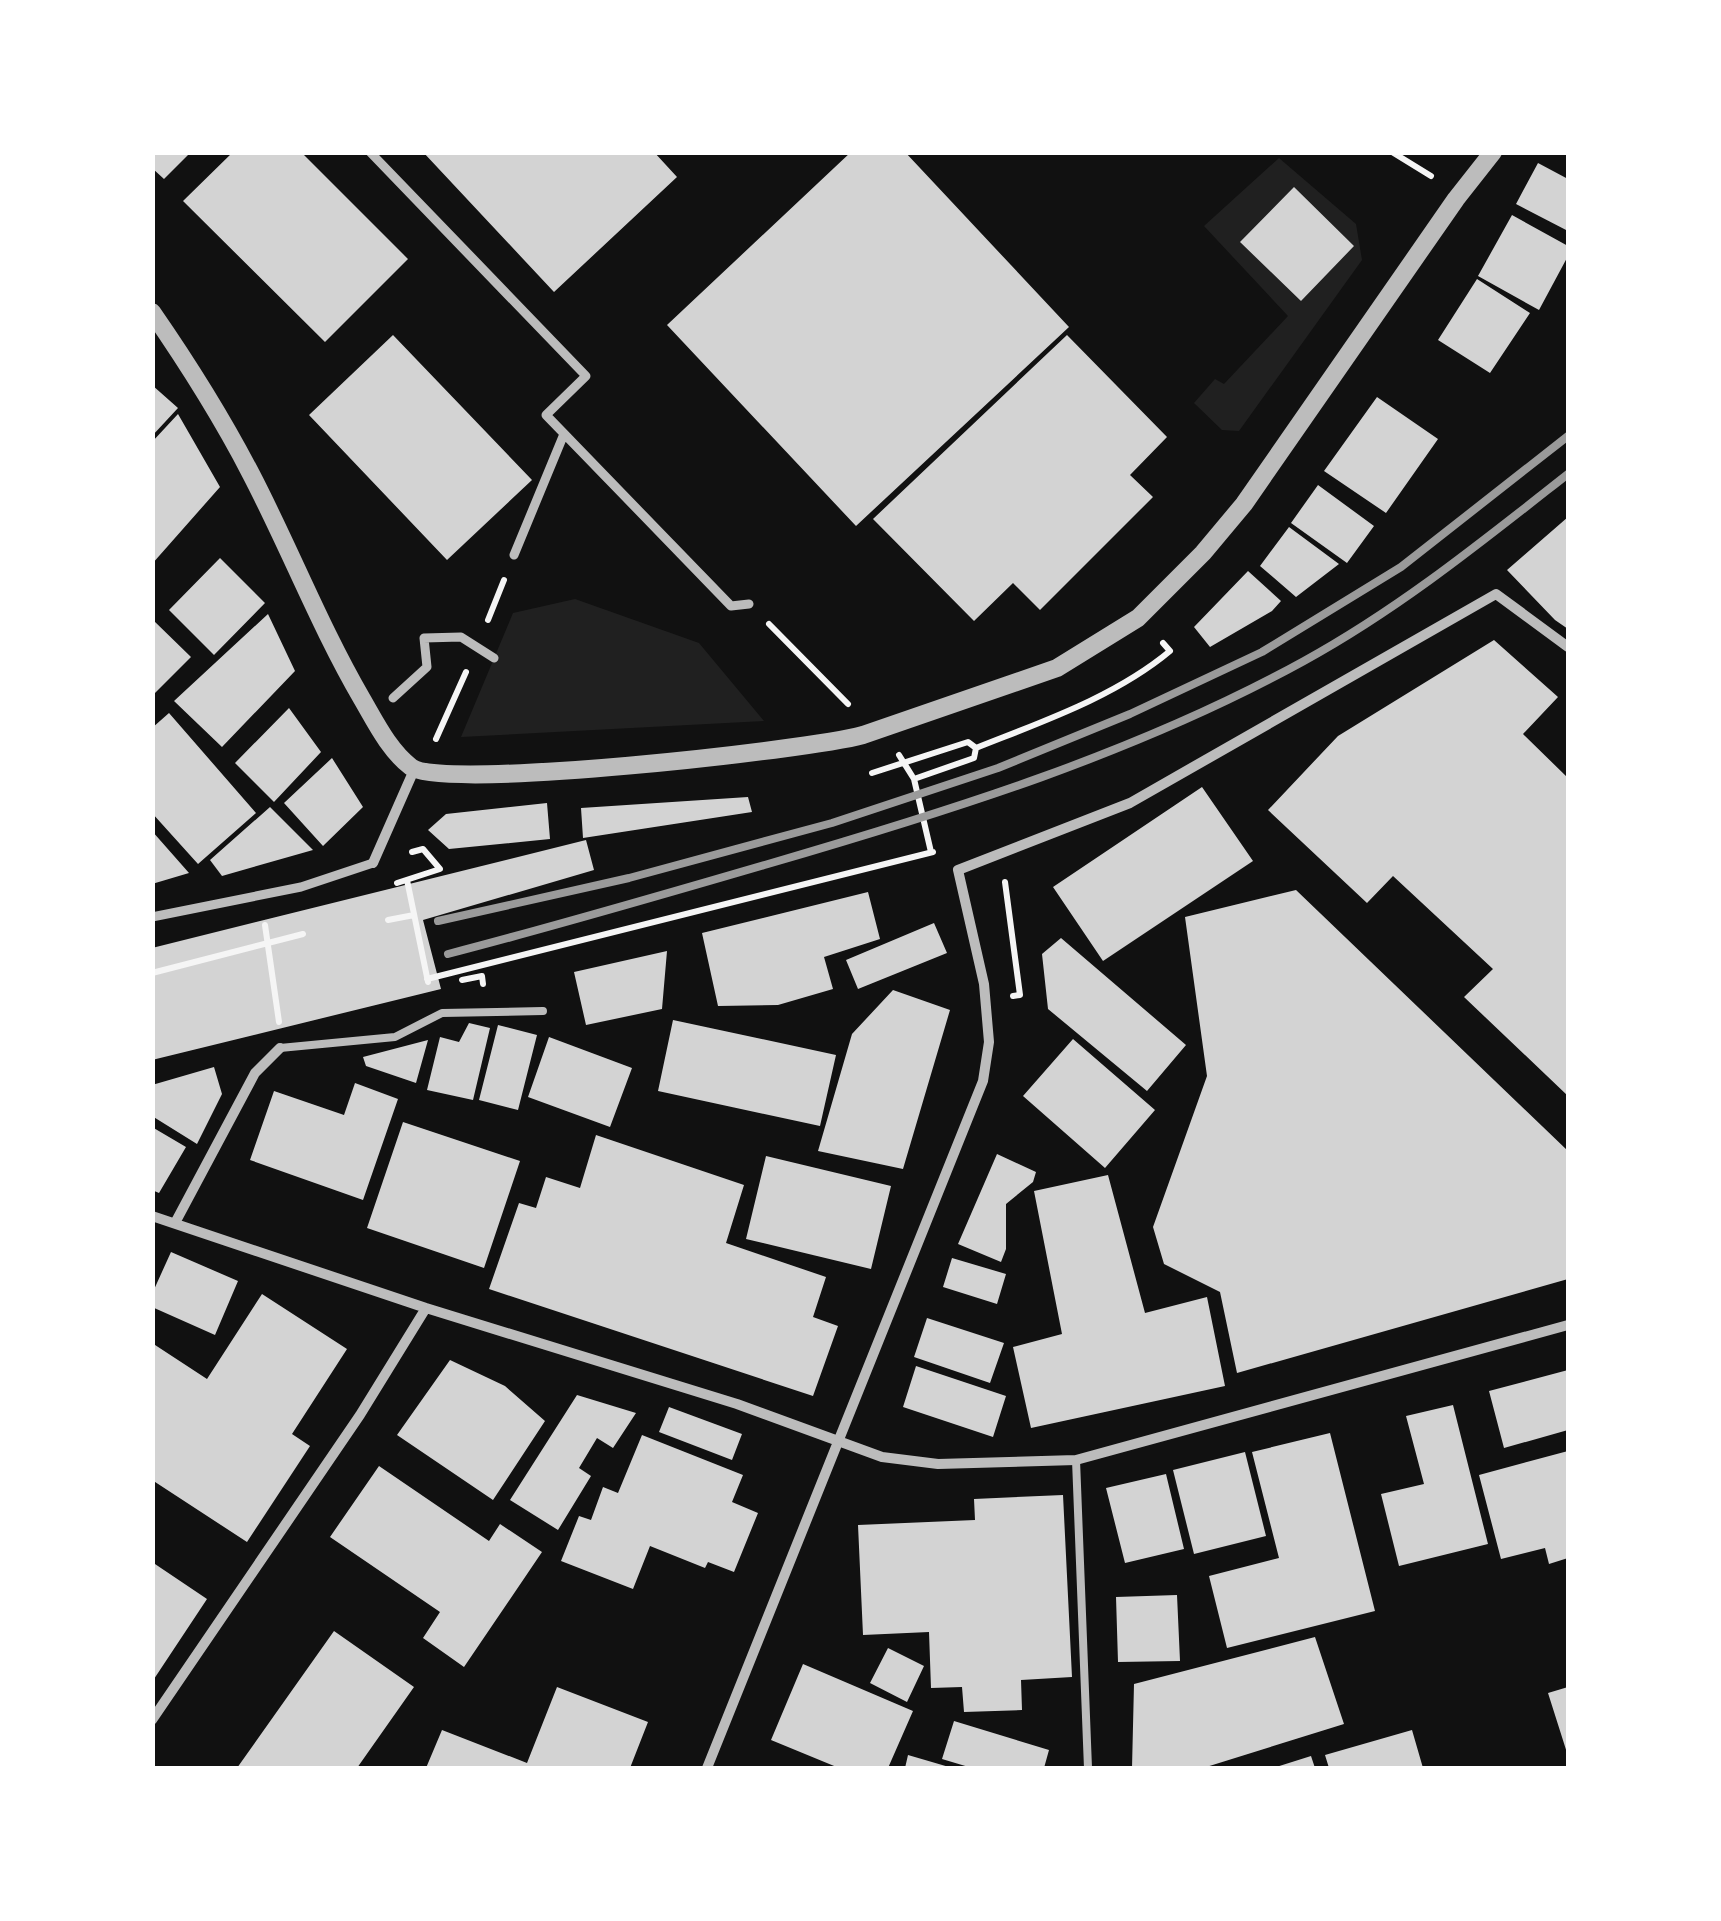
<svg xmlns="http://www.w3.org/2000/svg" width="1721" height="1921" font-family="Rubik,sans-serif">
  <rect width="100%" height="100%" fill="#111"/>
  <path fill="#202020" d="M1279,158L1356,224L1362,260L1239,431L1222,430L1194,403L1215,379L1224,384L1288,316L1204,226Z
    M575,599L699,643L764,721L461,737L513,613Z"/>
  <path fill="#d3d3d3" d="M152,152H191L164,179L152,168Z
    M233,152H301L408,259L325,342L183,201Z
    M423,152H654L677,177L554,292Z
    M851,152H905L1069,327L856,526L667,325Z
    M1538,163L1568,179V231L1516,204Z
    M1294,187L1354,246L1301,301L1240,242Z
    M1512,215L1568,246V256L1539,310L1478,276Z
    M1477,279L1530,313L1490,373L1438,340Z
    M393,335L532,480L447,560L309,415Z
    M1067,335L1167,437L1130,475L1153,497L1040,610L1013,583L974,621L873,519Z
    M152,385L178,408L152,436Z
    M1377,397L1438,439L1386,513L1324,471Z
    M178,414L220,487L152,564V442Z
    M1318,485L1374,526L1347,563L1291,523Z
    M1568,517V629L1555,620L1507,570Z
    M1289,527L1339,564L1296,597L1260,566Z
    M220,558L265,603L214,655L169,610Z
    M1248,571L1281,601L1272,611L1210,647L1194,627Z
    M268,614L295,671L222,747L174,701Z
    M152,619L191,657L152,696Z
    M1494,640L1558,697L1523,734L1568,778V1096L1464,997L1493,969L1393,876L1367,903L1268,810L1338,736Z
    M289,708L321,752L274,802L235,763Z
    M169,713L256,813L198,864L152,813V728Z
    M332,758L363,807L323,846L284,803Z
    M1202,787L1253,861L1103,961L1053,887Z
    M748,797L752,812L583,838L581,808Z
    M547,803L550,839L449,849L428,830L446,814Z
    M270,807L313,850L222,876L210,860Z
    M152,831L189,873L152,884Z
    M586,840L594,870L423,920L441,989L152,1060V948Z
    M1296,890L1568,1151V1279L1237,1373L1220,1292L1164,1264L1153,1227L1207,1076L1185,917Z
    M868,892L880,939L824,957L833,989L778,1005L718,1006L702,933Z
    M934,923L947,953L858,989L846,960Z
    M1061,938L1186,1045L1147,1091L1048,1009L1042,954Z
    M667,951L662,1009L586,1025L574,972Z
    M893,990L950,1010L903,1169L818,1151L852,1034Z
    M673,1020L836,1055L820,1126L658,1091Z
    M469,1023L490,1028L473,1100L427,1090L440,1037L459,1042Z
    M498,1025L537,1035L518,1110L479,1100Z
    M549,1037L632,1068L610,1127L528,1097Z
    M1073,1039L1155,1110L1105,1168L1023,1096Z
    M428,1040L416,1083L366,1066L363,1057Z
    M214,1067L222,1094L197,1144L152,1116V1085Z
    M355,1083L398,1099L363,1200L250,1160L274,1091L344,1115Z
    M403,1122L520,1161L484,1268L367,1228Z
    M152,1127L186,1147L159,1193L152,1190Z
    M596,1135L744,1185L726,1243L826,1277L813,1317L838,1326L813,1396L489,1289L519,1203L536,1208L546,1177L580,1188Z
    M997,1154L1036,1172L1033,1182L1006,1204V1249L1001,1262L958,1244Z
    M766,1156L891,1186L871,1269L746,1239Z
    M1108,1175L1145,1313L1207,1297L1225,1386L1031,1428L1013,1347L1062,1334L1034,1191Z
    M171,1252L238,1281L215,1335L152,1307V1294Z
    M952,1258L1006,1274L997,1304L943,1287Z
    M262,1294L347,1349L292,1434L310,1446L247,1542L152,1480V1343L207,1379Z
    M927,1318L1004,1343L990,1383L914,1357Z
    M450,1360L505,1386L545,1421L493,1500L397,1435Z
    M916,1366L1006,1396L993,1437L903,1407Z
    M1568,1370V1430L1504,1448L1489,1391Z
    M577,1395L636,1413L613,1448L597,1438L579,1468L591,1476L558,1530L510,1500Z
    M1453,1405L1488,1544L1399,1566L1381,1494L1424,1484L1406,1416Z
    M669,1407L742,1434L732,1460L659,1432Z
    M1330,1433L1375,1611L1227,1648L1209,1576L1279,1558L1252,1452Z
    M642,1435L743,1475L732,1502L758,1513L734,1572L708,1562L705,1568L650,1546L633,1589L561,1561L579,1516L591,1520L603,1487L618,1493Z
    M1568,1451V1558L1549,1564L1545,1548L1501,1559L1479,1475Z
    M1245,1452L1266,1536L1194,1554L1173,1470Z
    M379,1466L489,1541L500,1524L542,1552L464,1667L423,1638L440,1612L330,1537Z
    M1166,1474L1184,1549L1125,1563L1106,1488Z
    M1063,1495L1072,1677L1021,1680L1022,1710L964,1712L962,1687L931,1688L929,1632L863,1635L858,1525L975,1520L974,1499Z
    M152,1562L207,1599L152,1682Z
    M1177,1595L1180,1661L1118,1662L1116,1597Z
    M334,1631L414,1687L357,1768H237Z
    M1315,1637L1344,1724L1203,1768H1132L1134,1684Z
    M888,1648L924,1666L907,1702L870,1683Z
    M803,1664L913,1711L888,1768H839L771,1740Z
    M557,1687L648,1722L630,1768H426L442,1730L527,1763Z
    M1568,1687V1756L1548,1693Z
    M954,1721L1049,1750L1044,1768H972L942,1759Z
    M1412,1730L1423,1768H1329L1325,1755Z
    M908,1755L949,1767V1768H905Z
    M1311,1756L1315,1768H1273Z"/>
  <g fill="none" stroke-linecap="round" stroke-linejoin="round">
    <path stroke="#f5f5f5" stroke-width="6" d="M1392,152L1431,176
      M488,620L504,580
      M769,624L848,704
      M436,739L466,672
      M976,748C1041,722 1115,697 1170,651L1163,643
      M899,755L914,779L931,852
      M872,773L968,742L976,748L974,758L914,779
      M407,880L428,982
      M1005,882L1020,995L1013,996
      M397,883L440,869L423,849L412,852
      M388,920L414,915
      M265,925L279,1022
      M152,973L303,934
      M427,979L933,852
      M462,980L482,976L483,984"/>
    <path stroke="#bcbcbc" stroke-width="8" d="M280,1048L395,1037L442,1013L543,1011
      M1076,1460L1088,1768"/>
    <path stroke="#bcbcbc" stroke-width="9" d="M370,152L586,376L546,415L731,606L749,604
      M514,555L564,434
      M393,698L427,667L424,638L461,637L494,658
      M152,917L301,887L373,863"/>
    <path stroke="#bcbcbc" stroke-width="10" d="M373,863L414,770
      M152,1216L426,1308L737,1404L882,1457L938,1464L1076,1460L1568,1325
      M175,1223L255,1073L280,1048
      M152,1720L360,1415L426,1308
      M707,1768L983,1081L989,1042L984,984L958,870L1130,803L1496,594L1568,647"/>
    <path stroke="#bcbcbc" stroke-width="18" d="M152,312C188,364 222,418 251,474C290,549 320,627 362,699C376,723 389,750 411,767C443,791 809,750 863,735L1057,668L1138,618L1203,553L1244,504L1456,199L1493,152"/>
    <path stroke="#9a9a9a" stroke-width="8" d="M438,921L629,878L832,823L998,768L1130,714L1262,652L1401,567L1568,436
      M448,954C556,926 662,895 768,864C950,811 1137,753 1304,661C1399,609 1484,540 1568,474"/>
  </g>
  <rect width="1721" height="1921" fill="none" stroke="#ffffff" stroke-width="310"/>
</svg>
